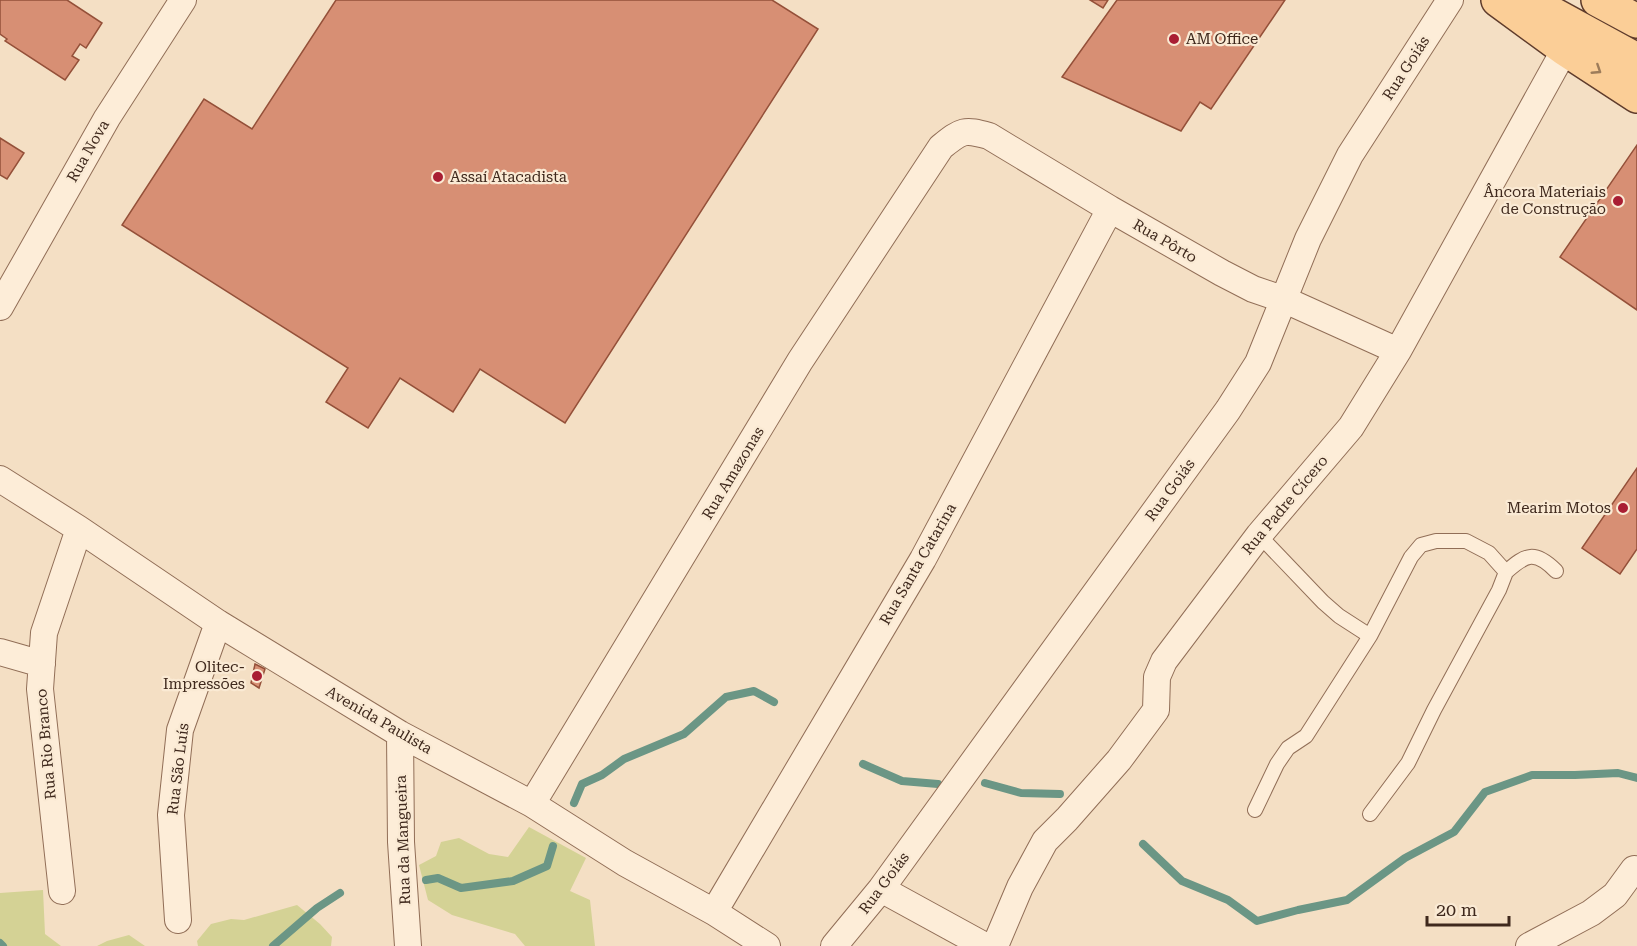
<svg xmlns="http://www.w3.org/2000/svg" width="1637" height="946" font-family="'Roboto Serif',serif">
  <rect width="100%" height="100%" fill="#f4dfc4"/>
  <path fill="#d4d295" d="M529,827L586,858L570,891L590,900L595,946H525L515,934L452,915L428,900L419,865L436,856L441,842L459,838L489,854L508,857Z
    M43,890L45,934L61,946H0V893Z
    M297,905L320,924L332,937L331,946H198L197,941L211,924L231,919L244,920Z
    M129,935L145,946H97L107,941Z"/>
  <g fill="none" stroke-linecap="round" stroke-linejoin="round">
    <path stroke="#6b9685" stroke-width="8" d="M863,764L902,781L938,784
      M985,783L1021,793L1060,794
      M574,803L582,784L602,775L624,759L684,734L726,697L754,691L774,702
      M1143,844L1182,881L1228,900L1257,921L1298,910L1347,900L1405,858L1454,832L1485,792L1532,775H1575L1618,773L1637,778
      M426,880L438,878L461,888L513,881L547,866L553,846
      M0,943L3,946
      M273,946L317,908L340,893"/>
  </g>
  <path fill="#d78f74" stroke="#945039" stroke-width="1.5" d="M0,0H67L102,23L86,48L80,44L72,56L79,60L65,80L5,41L7,39L0,34Z
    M336,0H772L818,29L565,423L480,369L453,412L400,378L368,428L326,402L348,368L122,225L204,99L252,129Z
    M1090,0H1108L1103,8Z
    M1117,0H1285L1211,109L1200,102L1181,131L1062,77Z
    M0,138L24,153L7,179L0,175Z
    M1637,145V310L1560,257Z
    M1637,468V549L1620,574L1582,548Z
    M255,664L265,669L259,688L251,683Z"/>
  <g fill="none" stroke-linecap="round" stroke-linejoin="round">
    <defs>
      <path id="lane" d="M1259,535L1323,602L1339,616L1370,636
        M1506,572C1526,554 1535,550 1556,571
        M1255,810L1277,764L1288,748L1306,736L1370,636L1411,557L1421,545L1436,541H1466L1489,553L1506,572L1499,590L1434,710L1408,763L1370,814"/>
      <path id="street" d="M0,307L107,118L183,0
        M0,479L79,529L218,623L400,734L532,804L625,863L714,912L767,946
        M0,652L42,664
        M400,734L401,842L408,946
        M532,804L800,361L941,147C962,130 964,129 989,136L1110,209L1222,273L1253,289L1285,300L1398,351
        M881,889L985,946
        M62,891L40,689L44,633L79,529
        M714,912L923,559L1110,209
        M178,920L171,815L180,730L218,623
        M834,946L881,889L1228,410L1258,363L1308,239L1350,155L1450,0
        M995,946L1020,887L1045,841L1067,819L1119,760L1156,710L1157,677L1164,661L1259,535L1351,427L1398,351L1565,49
        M1529,946L1591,913L1615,895L1634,869"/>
      <path id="primary" d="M1498,0L1565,49L1637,96
        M1527,0L1637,60
        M1598,0L1637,21"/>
    </defs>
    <use href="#lane" stroke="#916e57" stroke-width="16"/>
    <use href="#street" stroke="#916e57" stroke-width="28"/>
    <use href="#primary" stroke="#5f3c2c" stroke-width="36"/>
    <use href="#lane" stroke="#fdedd8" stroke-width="14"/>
    <use href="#street" stroke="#fdedd8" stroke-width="26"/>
    <use href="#primary" stroke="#fbce97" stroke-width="33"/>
  </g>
  <defs><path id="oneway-chevron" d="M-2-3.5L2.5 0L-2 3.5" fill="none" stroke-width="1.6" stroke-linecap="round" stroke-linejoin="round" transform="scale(1.5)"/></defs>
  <use stroke="#9d7c5a" href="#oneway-chevron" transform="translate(1597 70) rotate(33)"/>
  <g fill="#a91e33" stroke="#faead4" stroke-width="2">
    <circle cx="1174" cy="39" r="6"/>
    <circle cx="438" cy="177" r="6"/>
    <circle cx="1618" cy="201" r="6"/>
    <circle cx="1623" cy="508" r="6"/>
    <circle cx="257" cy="676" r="6"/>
  </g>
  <g text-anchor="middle" stroke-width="4.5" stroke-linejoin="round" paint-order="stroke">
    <g font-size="15" fill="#3f291d" stroke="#faead4" text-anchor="end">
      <text x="1186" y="44" text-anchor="start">AM Office</text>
      <text x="450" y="182" text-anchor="start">Assaí Atacadista</text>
      <text x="1606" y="197">Âncora Materiais<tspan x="1606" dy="17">de Construção</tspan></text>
      <text x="1611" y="513">Mearim Motos</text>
      <text x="245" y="672">Olitec-<tspan x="245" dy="17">Impressões</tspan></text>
    </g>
    <g font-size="15" fill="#3f291d" stroke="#faead4">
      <text transform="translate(1406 68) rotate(-57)" y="5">Rua Goiás</text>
      <text transform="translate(88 151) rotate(-60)" y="5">Rua Nova</text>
      <text transform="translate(1165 241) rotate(30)" y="5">Rua Pôrto</text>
      <text transform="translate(733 473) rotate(-59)" y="5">Rua Amazonas</text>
      <text transform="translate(1170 490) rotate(-54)" y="5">Rua Goiás</text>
      <text transform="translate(1285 505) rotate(-50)" y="5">Rua Padre Cícero</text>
      <text transform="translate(918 564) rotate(-60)" y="5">Rua Santa Catarina</text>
      <text transform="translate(379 720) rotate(30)" y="5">Avenida Paulista</text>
      <text transform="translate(46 744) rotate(-95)" y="5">Rua Rio Branco</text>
      <text transform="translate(178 769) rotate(-83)" y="5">Rua São Luís</text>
      <text transform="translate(403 840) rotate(-92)" y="5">Rua da Mangueira</text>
      <text transform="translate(884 883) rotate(-53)" y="5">Rua Goiás</text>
    </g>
  </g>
  <path d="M1427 916v9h82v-9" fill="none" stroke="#3f291d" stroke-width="3"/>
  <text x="1436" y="916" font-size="18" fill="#3f291d" stroke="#faead4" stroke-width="4.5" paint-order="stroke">20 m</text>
</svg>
